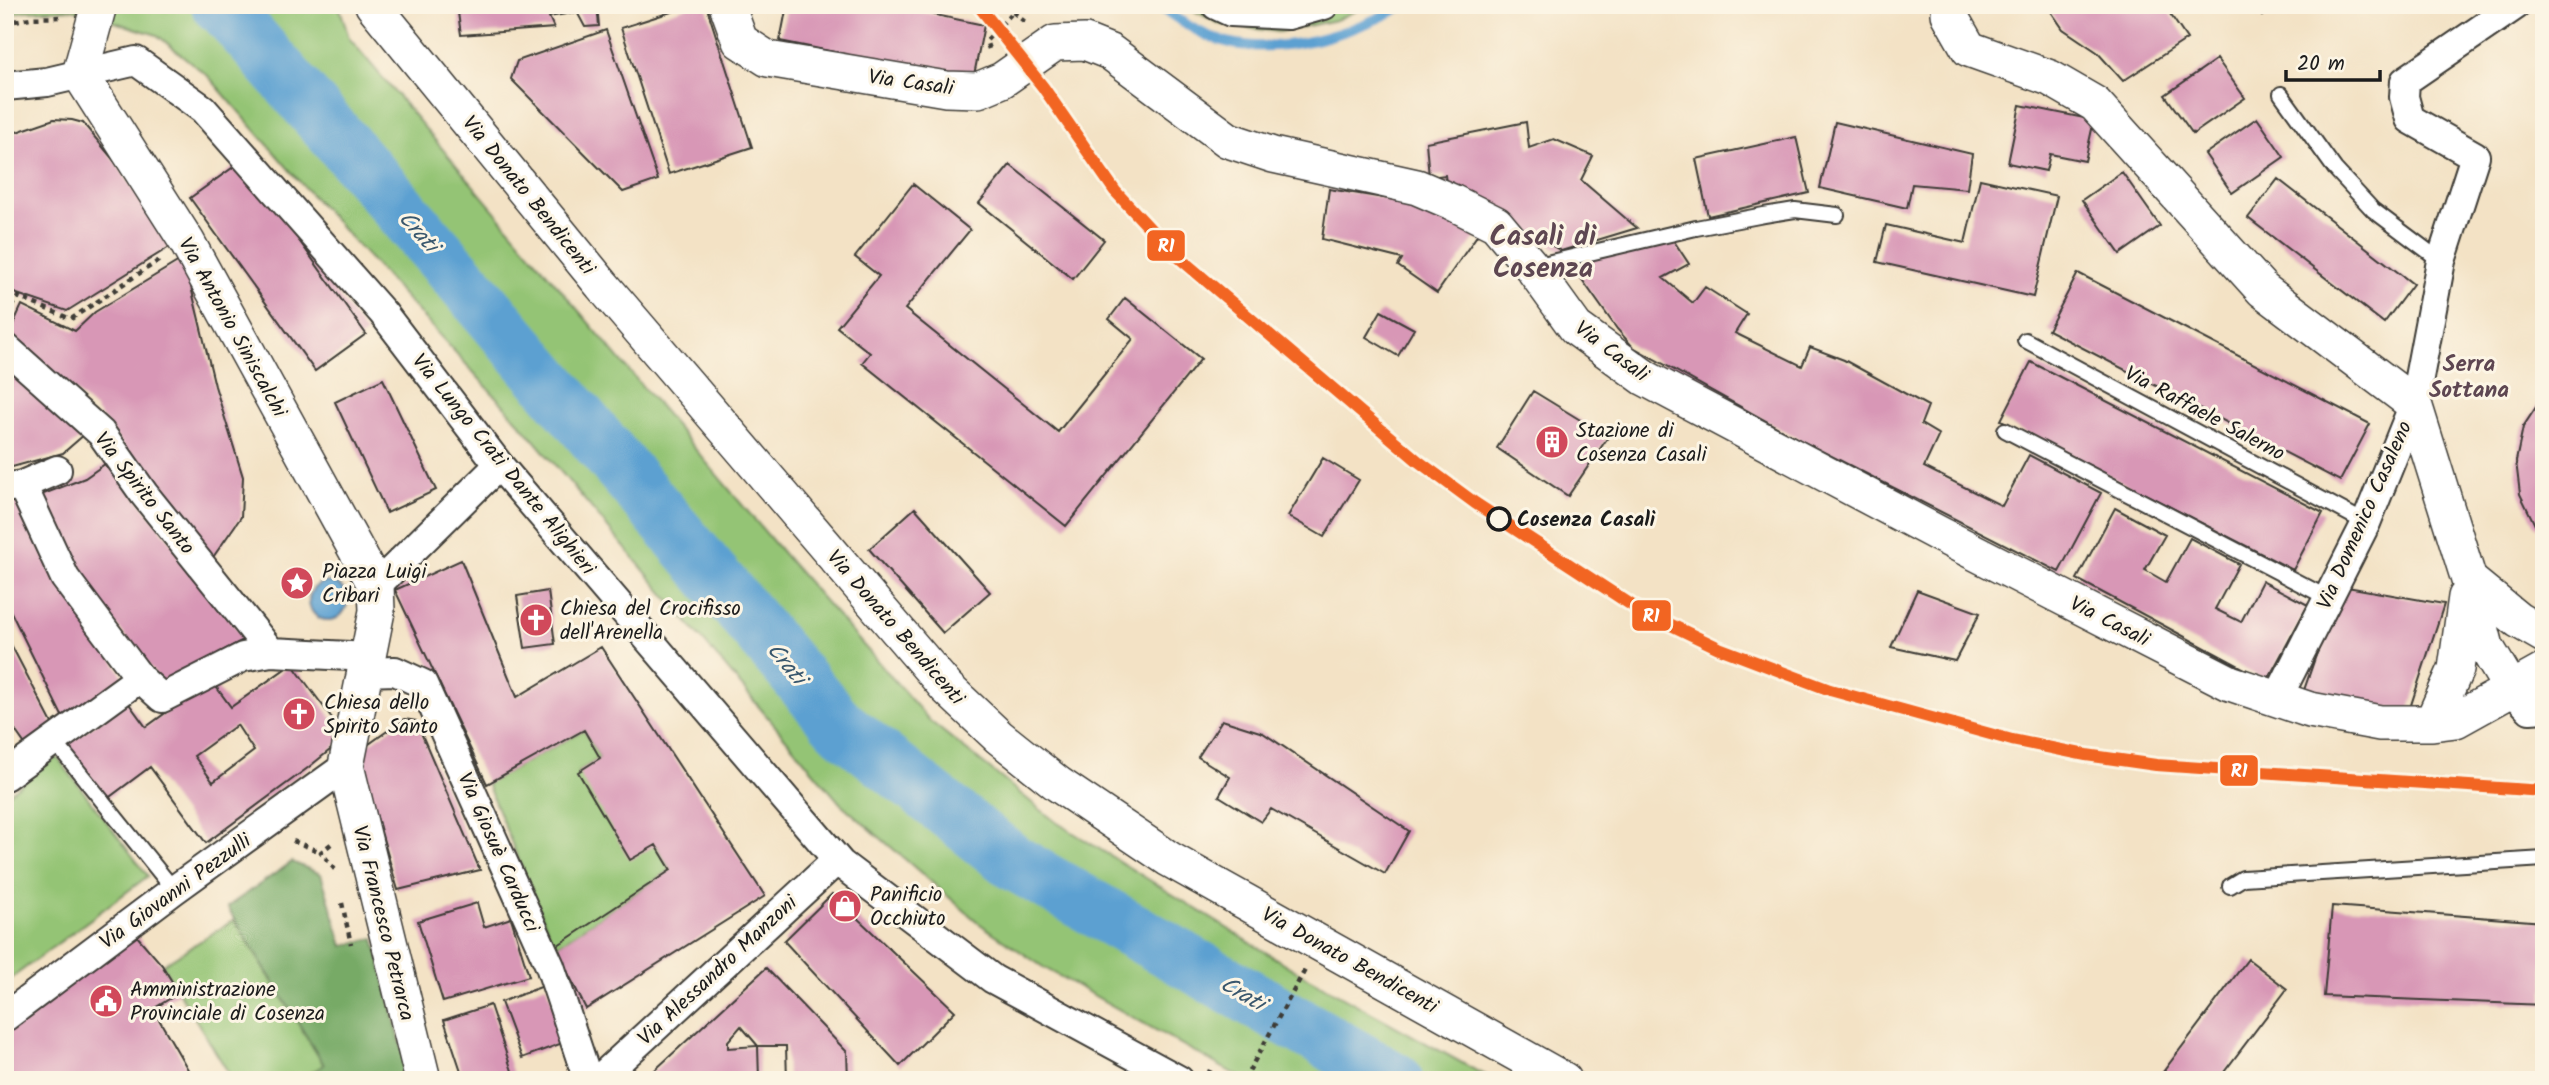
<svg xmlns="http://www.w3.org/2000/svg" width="2549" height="1085" font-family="Kalam,sans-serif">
  <rect width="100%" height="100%" fill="#fcf5e5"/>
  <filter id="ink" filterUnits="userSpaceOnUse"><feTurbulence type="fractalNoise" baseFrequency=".0143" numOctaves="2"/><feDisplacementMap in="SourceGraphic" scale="14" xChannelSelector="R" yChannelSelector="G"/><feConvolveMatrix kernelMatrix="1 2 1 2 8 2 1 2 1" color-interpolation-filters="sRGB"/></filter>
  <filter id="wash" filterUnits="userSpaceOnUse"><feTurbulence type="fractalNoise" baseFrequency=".00686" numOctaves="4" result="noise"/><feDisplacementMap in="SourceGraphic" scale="28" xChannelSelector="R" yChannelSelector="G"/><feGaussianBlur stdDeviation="1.57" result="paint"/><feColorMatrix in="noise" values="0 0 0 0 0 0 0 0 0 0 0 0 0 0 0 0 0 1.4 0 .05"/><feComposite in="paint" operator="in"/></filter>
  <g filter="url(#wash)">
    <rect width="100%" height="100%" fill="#f3e2c5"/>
    <path fill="#94c474" stroke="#587048" stroke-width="2" d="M5,5H339L349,38L792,564L930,721L1056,822L1296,971L1493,1080H1245L1043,967L980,924L840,803L518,421L306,189L209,77L157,35L72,9L24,11L5,16Z
      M1183,5H1368L1336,20L1278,32L1220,24Z
      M584,730L600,758L578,772L656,845L671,870L555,947L487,784Z
      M57,757L148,876L5,983V796Z
      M234,920L324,1065L300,1080H233L162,965Z"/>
    <path fill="#7a6" stroke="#4a6341" stroke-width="2" d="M292,862L321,874L343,946L374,938L410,1080H300L324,1065L227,907Z"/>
    <path fill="#5ca0d1" stroke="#3c5e76" stroke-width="2" d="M309 601a19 19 0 1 1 38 0a19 19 0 1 1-38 0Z"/>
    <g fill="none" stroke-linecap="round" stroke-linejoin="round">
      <path stroke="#5ca0d1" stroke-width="10" d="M1157,5C1171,14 1184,24 1198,31C1261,65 1346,36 1405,5"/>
      <path stroke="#5ca0d1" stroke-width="56" d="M219,5L226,10L462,280L839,725L1013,862L1395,1080"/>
    </g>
    <g id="blocks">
      <path fill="#d897b6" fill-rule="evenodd" d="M457,5H597L599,26L585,27L577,12L549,17L554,28L461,35Z
        M693,5H706L752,147L669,174L621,28Z
        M787,5H888L984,25L973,80L780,41Z
        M2050,5H2164L2187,39L2123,81L2097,52L2063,29L2048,7Z
        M2253,5H2274L2262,16Z
        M606,30L658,180L623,192L511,79L517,61Z
        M2217,59L2245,98L2193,134L2165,95Z
        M2020,105L2094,120L2085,161L2050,154L2046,171L2008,163Z
        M2257,118L2284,157L2232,193L2205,154Z
        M54,119L72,120L83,123L116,163L171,246L67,311L14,293L5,305V136Z
        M1526,122L1529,148L1554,139L1593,156L1581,180L1637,228L1561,251L1478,201L1447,190L1445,175L1429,177L1426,142Z
        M1835,122L1972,154L1967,189L1912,184L1907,208L1820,188Z
        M1796,137L1809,193L1708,216L1696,159Z
        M242,161L366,334L315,371L190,198Z
        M1010,165L1104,240L1073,279L979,203Z
        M2122,172L2160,226L2120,254L2082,200Z
        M1980,179L2057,196L2033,297L1877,262L1886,225L1965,243Z
        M2278,179L2413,284L2384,323L2248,218Z
        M913,184L970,230L905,309L1058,432L1133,339L1109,319L1125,298L1201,359L1066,526L862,363L870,353L837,327L879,276L855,257Z
        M1329,189L1438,207L1478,234L1437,293L1398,266L1402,259L1322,239Z
        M1670,235L1689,264L1663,278L1693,303L1705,287L1747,314L1735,333L1802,366L1810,347L1844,360L1928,406L1921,424L1939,435L1924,467L2002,506L2029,455L2101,493L2059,572L1804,442L1633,347L1617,329L1571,264Z
        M184,258L215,386L243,477L241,517L211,560L94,408L9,333L22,305L75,331L95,312Z
        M2078,273L2370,424L2340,481L2048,330Z
        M1381,311L1414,329L1398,356L1366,337Z
        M5,359L85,434L63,453L5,469Z
        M2031,362L2323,513L2293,570L2001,420Z
        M383,379L436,490L387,513L335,402Z
        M1533,391L1608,437L1568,496L1497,448Z
        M2544,395V534L2535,525L2520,494L2516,461L2523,427Z
        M1323,458L1359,480L1324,537L1288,516Z
        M109,461L245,639L163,683L73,571L41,495L85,478Z
        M23,499L124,679L65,722L5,600V504Z
        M915,508L990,592L943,633L869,549Z
        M2115,508L2165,535L2145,570L2166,582L2190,538L2239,564L2215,609L2241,622L2262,581L2308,605L2267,681L2077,579Z
        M461,560L517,697L601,647L765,896L586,1009L555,947L671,870L656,845L630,860L578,772L600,758L584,730L487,784L395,590Z
        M2347,587L2444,604L2409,711L2303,693L2322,638Z
        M1917,590L1980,613L1955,661L1891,647Z
        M548,591L555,644L525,648L517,596Z
        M5,633L55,729L29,750L5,716Z
        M292,664L346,737L309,767L206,843L150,767L107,799L67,745L127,701L146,727L211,680L231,707ZM237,725L254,751L213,782L194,756Z
        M404,719L416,721L480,870L398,890L358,752Z
        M1222,720L1263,733L1409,831L1385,874L1271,809L1261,822L1219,796L1230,777L1198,757Z
        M832,894L955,1011L900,1066L784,941Z
        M477,903L484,927L511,918L529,976L443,1002L418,921Z
        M2332,906L2544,922V1005L2324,996Z
        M136,935L162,965L179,993L153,1009L194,1080H5V1029Z
        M2248,959L2287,989L2218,1080H2157Z
        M766,968L847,1052L848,1080H787L786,1046H758L759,1080H644ZM741,1026L758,1046L728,1048V1041Z
        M546,985L568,1041L522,1058L501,1002Z
        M490,1005L515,1080H464L444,1020Z"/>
    </g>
  </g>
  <g filter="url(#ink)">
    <use href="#blocks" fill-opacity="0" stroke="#3c3a35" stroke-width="2"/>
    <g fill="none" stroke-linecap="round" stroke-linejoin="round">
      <defs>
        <path id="service" d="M2281,94L2335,169L2373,210L2441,261
          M1534,266L1696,228L1764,215L1795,210L1837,215
          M2025,340L2366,523
          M2005,430L2328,598
          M55,742L174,890
          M2230,886L2243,878L2544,859"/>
        <path id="minor" d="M1216,5L1231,12L1288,15L1324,5
          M5,86L47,82L136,61L203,109L383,313L499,465L841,864L993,979L1179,1080
          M5,347L101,433L144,494L271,652
          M22,485L65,578L140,678
          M5,488L22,485L57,470
          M376,586L499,465
          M365,672L395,671L423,684L550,966L588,1080
          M2512,690L2530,709L2544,708
          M2276,701L2366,523L2414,404L2441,261L2475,156L2410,119L2404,97L2405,81L2516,5
          M5,776L140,678L162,698L243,657L271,652L369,657
          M5,1017L174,890L346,766
          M598,1080L837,860"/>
        <path id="tertiary" d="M99,5L80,74L187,242L376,586L377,611L346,766L423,1080
          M373,5L602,285L781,494L947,688L999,737L1058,784L1169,859L1564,1080
          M727,5L740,41L768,59L946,89L978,90L1002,80L1055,43L1085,42L1110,52L1228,140L1273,155L1417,187L1452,202L1496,224L1532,267L1576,328L1645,378L1939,534L2230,683L2310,710L2380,723H2432L2456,720L2544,671
          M1950,5L1949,14L1969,49L2050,78L2095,104L2263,290L2414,404L2469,580L2486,647L2512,690
          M2469,580L2518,620L2544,635
          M2432,723L2456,669L2466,597"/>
      </defs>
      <use href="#service" stroke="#3c3a35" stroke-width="18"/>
      <use href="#minor" stroke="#3c3a35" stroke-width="32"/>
      <use href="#tertiary" stroke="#3c3a35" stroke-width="38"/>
      <path stroke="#3c3a35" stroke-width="4.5" stroke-dasharray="5 5" stroke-linecap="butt" d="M1013,12L1025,22L1029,21
        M5,23L30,18L63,17
        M989,49L986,41L1013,12L1010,5
        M5,315L18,297L71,319L161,259
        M293,841L321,852
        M331,844L321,852L336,871
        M342,903L351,944
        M1207,1071L1226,1080
        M1244,1080L1305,970"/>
      <use href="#service" stroke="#fff" stroke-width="14"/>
      <use href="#minor" stroke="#fff" stroke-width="28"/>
      <use href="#tertiary" stroke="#fff" stroke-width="35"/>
      <defs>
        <path id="rail-1" d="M978,5L1043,87L1115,191L1169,249L1418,461L1475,503L1636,608L1719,648L1830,690L2012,740L2086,755L2156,765L2544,791"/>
      </defs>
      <use href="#rail-1" stroke="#fcf5e5" stroke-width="18"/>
      <use href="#rail-1" stroke="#f26522" stroke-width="12"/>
    </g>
  </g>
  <defs>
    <symbol id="building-disc" viewBox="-11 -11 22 22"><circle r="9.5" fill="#d1495b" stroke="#fcf5e5"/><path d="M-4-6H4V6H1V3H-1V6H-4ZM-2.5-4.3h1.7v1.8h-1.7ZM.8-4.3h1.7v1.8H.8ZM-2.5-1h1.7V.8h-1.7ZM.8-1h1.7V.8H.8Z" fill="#fff"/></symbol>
    <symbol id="sight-disc" viewBox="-11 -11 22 22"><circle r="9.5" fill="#d1495b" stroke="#fcf5e5"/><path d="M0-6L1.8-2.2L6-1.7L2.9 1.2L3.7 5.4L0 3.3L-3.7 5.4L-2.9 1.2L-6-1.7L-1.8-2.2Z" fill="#fff"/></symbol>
    <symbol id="church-disc" viewBox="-11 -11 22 22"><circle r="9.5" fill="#d1495b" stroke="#fcf5e5"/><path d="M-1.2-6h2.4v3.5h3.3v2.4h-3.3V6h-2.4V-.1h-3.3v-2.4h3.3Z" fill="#fff"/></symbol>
    <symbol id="shop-disc" viewBox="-11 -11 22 22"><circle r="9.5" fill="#d1495b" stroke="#fcf5e5"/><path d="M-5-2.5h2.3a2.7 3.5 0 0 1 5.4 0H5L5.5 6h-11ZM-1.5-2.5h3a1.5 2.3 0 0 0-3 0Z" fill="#fff"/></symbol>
    <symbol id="civic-disc" viewBox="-11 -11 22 22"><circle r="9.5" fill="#d1495b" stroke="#fcf5e5"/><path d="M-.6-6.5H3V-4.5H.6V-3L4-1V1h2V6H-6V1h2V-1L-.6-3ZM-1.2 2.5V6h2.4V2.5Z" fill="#fff"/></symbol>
  </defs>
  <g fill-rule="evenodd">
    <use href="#building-disc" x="1533" y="423" width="38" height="38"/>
    <use href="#sight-disc" x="278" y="564" width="38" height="38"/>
    <use href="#church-disc" x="517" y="601" width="38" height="38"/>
    <use href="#church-disc" x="280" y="695" width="38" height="38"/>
    <use href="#shop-disc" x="826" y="887" width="38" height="38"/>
    <use href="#civic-disc" x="87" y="982" width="38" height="38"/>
  </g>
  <circle fill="#fcf5e5" stroke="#1c1c1c" stroke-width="3.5" cx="1499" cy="519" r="11"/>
  <g text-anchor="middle" stroke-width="6" stroke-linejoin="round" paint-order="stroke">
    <g font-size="21" fill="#1c1c1c" stroke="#fcf5e5">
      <text transform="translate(911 82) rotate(8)" y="7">Via Casali</text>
      <text transform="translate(529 195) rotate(51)" y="7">Via Donato Bendicenti</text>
      <text transform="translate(233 327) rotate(61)" y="7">Via Antonio Siniscalchi</text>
      <text transform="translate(1612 351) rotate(37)" y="7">Via Casali</text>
      <text transform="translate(2205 413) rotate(28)" y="7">Via Raffaele Salerno</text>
      <text transform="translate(504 464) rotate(51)" y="7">Via Lungo Crati Dante Alighieri</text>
      <text transform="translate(145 493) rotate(52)" y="7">Via Spirito Santo</text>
      <text transform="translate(2364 515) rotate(-66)" y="7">Via Domenico Casaleno</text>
      <text transform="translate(2110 621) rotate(27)" y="7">Via Casali</text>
      <text transform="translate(896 627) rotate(49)" y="7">Via Donato Bendicenti</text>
      <text transform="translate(499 852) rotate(66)" y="7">Via Giosuè Carducci</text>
      <text transform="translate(175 891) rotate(-36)" y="7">Via Giovanni Pezzulli</text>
      <text transform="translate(384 923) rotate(76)" y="7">Via Francesco Petrarca</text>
      <text transform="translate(1350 960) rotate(29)" y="7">Via Donato Bendicenti</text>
      <text transform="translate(717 970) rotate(-43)" y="7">Via Alessandro Manzoni</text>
    </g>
    <g font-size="21" fill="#1c1c1c" stroke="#fcf5e5" text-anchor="start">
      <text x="1576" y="437">Stazione di<tspan x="1576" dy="24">Cosenza Casali</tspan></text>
      <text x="322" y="578">Piazza Luigi<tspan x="322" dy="24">Cribari</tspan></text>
      <text x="560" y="615">Chiesa del Crocifisso<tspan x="560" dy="24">dell'Arenella</tspan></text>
      <text x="324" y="709">Chiesa dello<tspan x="324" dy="24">Spirito Santo</tspan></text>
      <text x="870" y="901">Panificio<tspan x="870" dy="24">Occhiuto</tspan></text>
      <text x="130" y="996">Amministrazione<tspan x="130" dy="24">Provinciale di Cosenza</tspan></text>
    </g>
    <g font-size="21" font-weight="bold" fill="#1c1c1c" stroke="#fcf5e5" text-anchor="start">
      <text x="1517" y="526">Cosenza Casali</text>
    </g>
    <g font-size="23" font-style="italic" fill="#39576d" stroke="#fcf5e5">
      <text transform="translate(419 231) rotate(48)" y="8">Crati</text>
      <text transform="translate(787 663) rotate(50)" y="8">Crati</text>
      <text transform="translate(1243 993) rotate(30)" y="8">Crati</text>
    </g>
    <g font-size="23" font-weight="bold" fill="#5e4752" stroke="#fcf5e5">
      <text x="2469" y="371">Serra<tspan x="2469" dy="26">Sottana</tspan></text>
    </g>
    <g font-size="28" font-weight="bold" fill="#5e4752" stroke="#fcf5e5">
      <text x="1543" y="245">Casali di<tspan x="1543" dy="32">Cosenza</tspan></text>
    </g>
  </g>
  <g stroke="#fcf5e5" stroke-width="2.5">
    <rect x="1146" y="229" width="40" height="33" rx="7" fill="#f26522"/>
    <rect x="1631" y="599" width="41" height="33" rx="7" fill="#f26522"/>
    <rect x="2219" y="754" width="40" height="33" rx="7" fill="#f26522"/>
  </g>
  <g font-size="19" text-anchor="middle" font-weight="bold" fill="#fff">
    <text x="1166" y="252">R1</text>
    <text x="1651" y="622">R1</text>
    <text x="2239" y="777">R1</text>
  </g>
  <rect width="2549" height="1085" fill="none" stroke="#fcf5e5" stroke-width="28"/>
  <path d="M2286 70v10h94v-10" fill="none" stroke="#1c1c1c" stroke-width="3.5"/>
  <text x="2297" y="70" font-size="21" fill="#1c1c1c" stroke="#fcf5e5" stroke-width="5" paint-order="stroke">20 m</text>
</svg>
